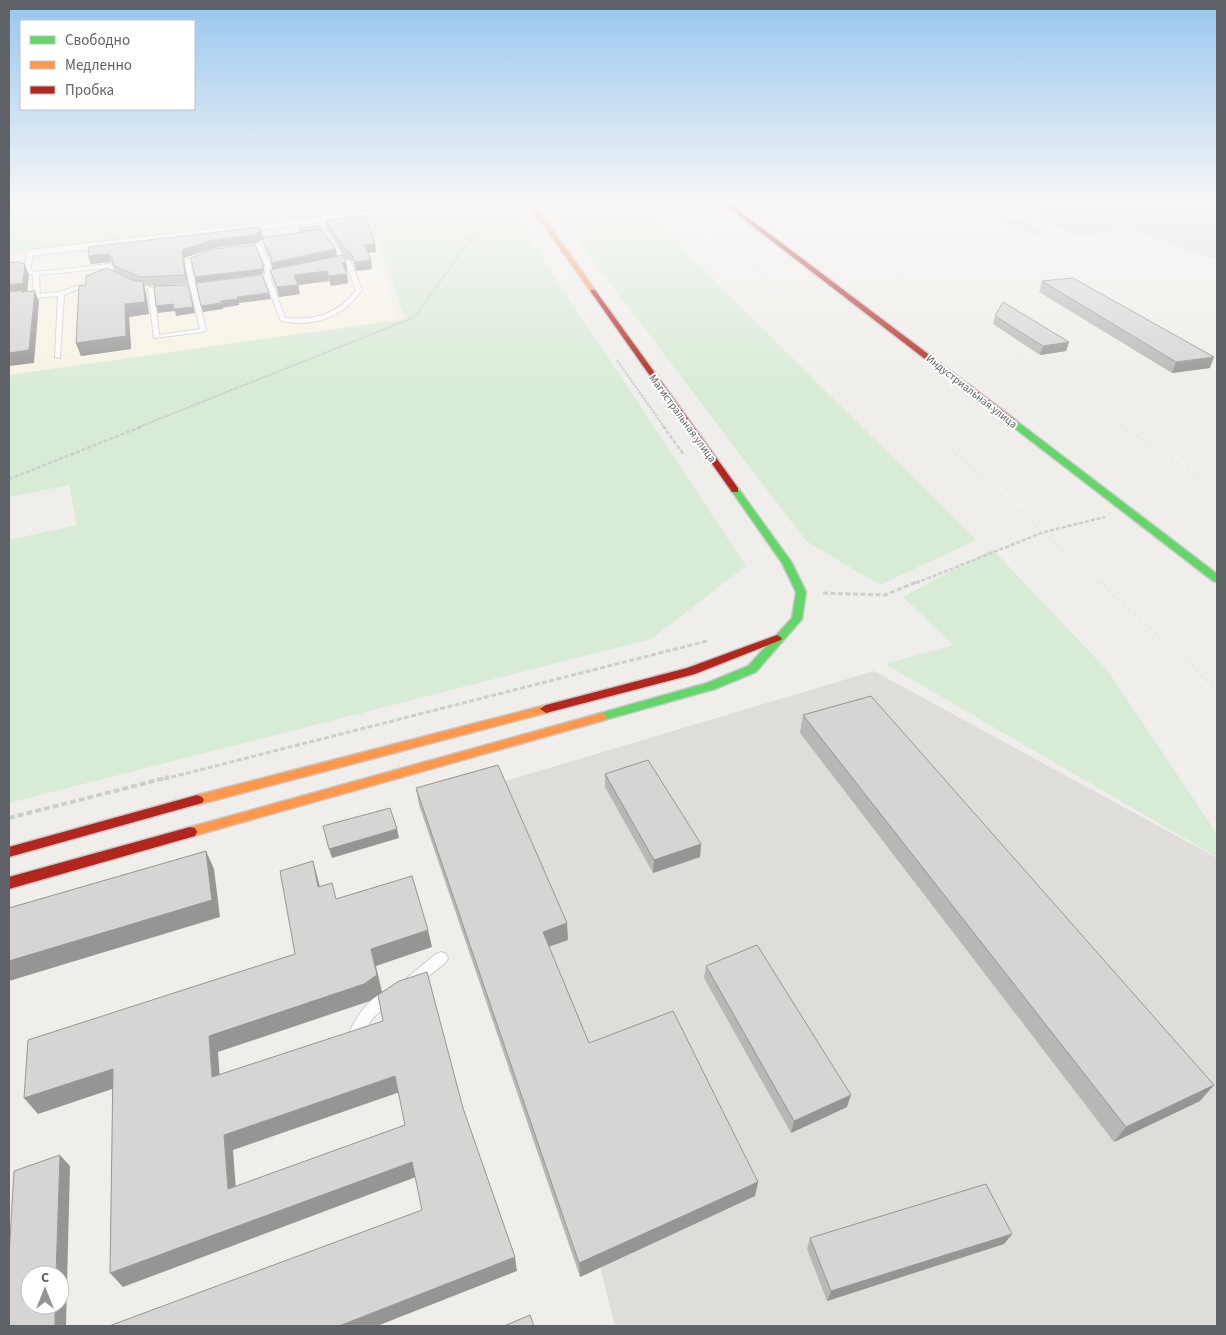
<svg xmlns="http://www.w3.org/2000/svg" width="1226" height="1335" font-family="'Source Sans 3',sans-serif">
  <rect width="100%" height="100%" fill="#efeeea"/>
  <path fill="#f7f3e4" d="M367,223L399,320L9,375V265Z"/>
  <path fill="#dfddda" d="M1017,204H1217V260L1130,229L1077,237Z
    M1020,219L1050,233L1030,235L1001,221Z
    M874,671L1217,858V1326H615L479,789Z"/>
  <path fill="#d8ebd6" d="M9,204H432L9,252Z
    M577,204H637L976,540L880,585L806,541L559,216L567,207Z
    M508,206L746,566L651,639L9,803V540L77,525L69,485L9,497V375L405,319L372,221Z
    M992,549L1107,670L1217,834V857L885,664L953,645L903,597Z"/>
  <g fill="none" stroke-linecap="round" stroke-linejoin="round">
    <defs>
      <path id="lane" d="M327,218L329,219L325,228L345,259L351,262L362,290C342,318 315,327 281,321L264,277L266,268L257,248L243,250L240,248L259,244L262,246L272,268L270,277L285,318C316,320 337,315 356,290L346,263L343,262L337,265L334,263L340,259L321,228L325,219Z
        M30,251L33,253L30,270L36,272L110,264L113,266L114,275L120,279L117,281L109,277L108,268L39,275L40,294L60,292L89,282L94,283L64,295L60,358L55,357L58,296L37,298L34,296L33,275L24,271L27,253Z
        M202,255L207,256L190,262L206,330L203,332L154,338L148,289L151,287L154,289L159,335L200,329L184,261Z
        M441,952L446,954L448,958L446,962L418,985L413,987L408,985L406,981L408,977L436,954Z
        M390,989L395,991L397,995C393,1004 380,1009 374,1017C367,1024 364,1038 355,1042L350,1040L348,1035C357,1015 369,997 390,989Z"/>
      <path id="street" d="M431,204H461L457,207L30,256L25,253L30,250Z"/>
      <path id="fast" d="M1008,419H1014L1217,574V582L1213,581L1008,423Z
        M735,487L738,488L792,563L806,592L802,619L756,672L715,689L601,721L597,720L595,717L597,714L707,683L748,666L792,618L796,592L782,563L731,490Z"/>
      <path id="slow" d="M529,204H534L595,290V292H591Z
        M546,705L550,706L552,709L550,712L197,805L192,803L190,800L192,797L197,795Z
        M601,713L605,714L607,717L605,720L190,837L185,836L183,832L185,828L190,827Z"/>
      <path id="jam" d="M724,204H730L1014,419V423H1008Z
        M591,290H595L738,488V492H732L591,292Z
        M777,635L782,638L781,640L695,674L546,713L540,709L546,705L687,668Z
        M197,795L202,797L204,800L202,803L9,857V847Z
        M190,827L195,828L197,832L195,836L9,889V877Z"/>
    </defs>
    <use href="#lane" stroke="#cbcccc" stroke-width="2"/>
    <use href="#street" stroke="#cbcccc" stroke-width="2"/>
    <use href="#fast" stroke="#cacacb" stroke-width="3"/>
    <use href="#slow" stroke="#cacacb" stroke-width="3"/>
    <use href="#jam" stroke="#cacacb" stroke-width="3"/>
    <path stroke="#cacfcc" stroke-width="2" stroke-dasharray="2.5 1" stroke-linecap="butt" d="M617,360L664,427
      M139,427L415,317L495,204"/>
    <path stroke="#cacfcc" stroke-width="2.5" stroke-dasharray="4 2" stroke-linecap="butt" d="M663,426L684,455
      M9,479L143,426
      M916,583L1044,532L1105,517"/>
    <path stroke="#cacfcc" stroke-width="3" stroke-dasharray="5 2.5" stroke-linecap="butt" d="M823,593L885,595L919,581
      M164,779L707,641"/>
    <path stroke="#cacfcc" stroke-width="4" stroke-dasharray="6 3" stroke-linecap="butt" d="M9,818L169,777"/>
    <use href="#lane" fill="#fdfcfc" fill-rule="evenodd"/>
    <use href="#street" fill="#fdfcfc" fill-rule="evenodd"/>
    <use href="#fast" fill="#63d668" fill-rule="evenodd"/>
    <use href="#slow" fill="#ff974d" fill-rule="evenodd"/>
    <use href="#jam" fill="#b3261e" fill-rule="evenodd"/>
    <path stroke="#e4e4e4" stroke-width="2" stroke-dasharray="0.5 3" stroke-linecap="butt" d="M680,204L790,303
      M892,273L937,303"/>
    <path stroke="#e4e4e4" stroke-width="2.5" stroke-dasharray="0.5 4" stroke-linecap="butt" d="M788,302L927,427
      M936,302L1124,427"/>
    <path stroke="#e4e4e4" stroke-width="3" stroke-dasharray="1 5" stroke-linecap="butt" d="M925,426L1099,583
      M1122,426L1217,489"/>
    <path stroke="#e4e4e4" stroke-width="4" stroke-dasharray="1 6" stroke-linecap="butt" d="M1098,581L1217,689"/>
  </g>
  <path fill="#b8b7b5" d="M889,204H932L926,211L901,210Z
    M326,220L375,244L376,252L367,253L371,260L372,269L356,271L353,261L346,258L327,228Z
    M298,228L321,230L347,272H346L348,283L331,286L329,281L298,285L300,294L279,297L270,270H272L271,261L264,246L263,239L256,243L214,248L184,258L188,284L144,286L146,293L149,314L129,317L131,349L81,356L76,343L86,285L115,272L113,264L111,262L91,264L88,256L263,237L300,232Z
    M1042,281L1210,368L1172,373L1039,292Z
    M995,316L1069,342L1066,351L1040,355L993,324Z
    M803,715L1200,1101L1114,1142L800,733Z
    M605,774L701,844L700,857L653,873L605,787Z
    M416,788L568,940L549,947L589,1043L758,1182L755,1196L580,1277L419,805Z
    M706,966L847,1107L791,1133L704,978Z
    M1012,1234L1004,1244L827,1301L807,1249L810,1238Z"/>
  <path fill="#969594" d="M928,204H932L926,211Z
    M261,231L263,239L256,243L214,248L184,258L188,284L185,275L182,250L212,240Z
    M375,244L376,252L365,253L364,245Z
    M336,249L337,258L273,273L271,263Z
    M108,254L111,262L91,264L88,256Z
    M371,260L372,269L356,271L355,262Z
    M346,262L347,272H343L342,263Z
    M263,263L264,268L263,274L196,283L195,277Z
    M25,264L29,275L27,294L9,298V285Z
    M327,271L329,281L298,285L300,294L279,297L277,287L294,275Z
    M347,274L348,283L331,286L329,276Z
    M143,281L146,293L149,314L129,317L131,349L81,356L76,343L125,304Z
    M35,291L39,302L34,363L9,366V353Z
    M190,291L195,313L176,316L175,311L158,313L156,306L173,304Z
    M269,293L271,299L239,303V305L222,308L221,301L237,297Z
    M221,303L223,309L203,312L201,306Z
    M1069,342L1066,351L1040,355L1043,346Z
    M1214,357L1210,368L1172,373L1176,362Z
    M397,829L399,838L332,858L329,849Z
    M701,844L700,857L653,873L654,860Z
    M206,851L214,869L220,917L9,981V961Z
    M313,861L318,879L324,904L318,887Z
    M567,923L568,940L544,948L543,932Z
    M428,930L432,947L376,966L382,992L370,1001L218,1052L221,1093L212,1077L209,1036L371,949Z
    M113,1069L124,1085L38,1114L24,1098Z
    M395,1076L400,1092L233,1150L237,1203L228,1189L224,1135Z
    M1214,1085L1200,1101L1114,1142L1126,1127Z
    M851,1095L847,1107L791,1133L794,1121Z
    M60,1155L70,1166L66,1326H55V1305H60V1275H56Z
    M412,1162L416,1177L123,1287L110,1273Z
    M758,1182L755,1196L580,1277L579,1263Z
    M1012,1234L1004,1244L827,1301L831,1291Z
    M515,1257L517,1271L377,1326H339Z"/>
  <path fill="#d6d5d3" stroke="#969594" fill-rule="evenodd" d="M366,215L375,244L364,245L371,260L355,262L351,253L345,249L326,220Z
    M319,226L320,229L300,231L298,228Z
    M260,227L261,231L254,235L212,240L182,250L185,275L140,277L113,265L112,257L108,254L88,256L89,247Z
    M322,229L336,249L271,263L272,258L262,238Z
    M255,245L263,263L262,269L195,277L191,258L214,249Z
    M343,255L346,262L342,263L347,274L329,276L327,271L294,275L298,285L277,287L270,270Z
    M19,262L25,264L23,283L9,285V263Z
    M107,268L134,281H143L145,302L125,304L126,336L76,343L79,286L86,285V276Z
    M262,275L269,293L237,297L238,299L221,301V303L201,306L196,283Z
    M1073,278L1214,357L1176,362L1042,281Z
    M188,285L193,307L174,309L173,304L156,306L154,286Z
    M22,290L21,292L35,291L29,350L9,353V292Z
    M1003,302L1069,342L1043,346L995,316Z
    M871,696L1214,1085L1126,1127L803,715Z
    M648,760L701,844L654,860L605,774Z
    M498,765L567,923L543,932L589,1043L673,1011L758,1182L579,1263L416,788Z
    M390,808L397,829L329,849L323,826Z
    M206,851L212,900L9,961V908Z
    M313,861L318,887L332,883L336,899L412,876L428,930L371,949L377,975L364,984L209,1036L212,1077L383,1021L378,995L399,981L427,972L463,1108L515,1257L339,1326H109L422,1210L412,1162L110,1273L113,1069L24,1098L28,1040L295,954L280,871ZM395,1076L405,1125L228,1189L224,1135Z
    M757,945L851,1095L794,1121L706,966Z
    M60,1155L56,1275H30V1305H55V1326H9V1257L14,1171Z
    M986,1184L1012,1234L831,1291L810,1238Z
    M530,1315L534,1326H504Z"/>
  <linearGradient id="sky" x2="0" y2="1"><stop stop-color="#97c6ef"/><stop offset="0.52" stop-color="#f8f7f6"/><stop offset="1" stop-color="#f8f7f6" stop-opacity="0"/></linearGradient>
  <rect width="1226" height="391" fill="url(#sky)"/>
  <g text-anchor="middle" stroke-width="4" stroke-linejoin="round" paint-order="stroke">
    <g font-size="11" fill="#5f6368" stroke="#fff">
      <text transform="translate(972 391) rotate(38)" y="4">Индустриальная улица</text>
      <text transform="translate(683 418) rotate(54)" y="4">Магистральная улица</text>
    </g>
  </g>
  <rect width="1226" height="1335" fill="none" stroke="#5f6368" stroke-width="20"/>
  <rect x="20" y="20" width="175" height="90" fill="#ffffff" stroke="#bfc1c3"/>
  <rect x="30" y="36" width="25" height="8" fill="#63d668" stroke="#bfc1c3"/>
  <text x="65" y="45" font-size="15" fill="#5f6368">Свободно</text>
  <rect x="30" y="61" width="25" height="8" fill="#ff974d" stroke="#bfc1c3"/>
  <text x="65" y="70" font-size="15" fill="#5f6368">Медленно</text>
  <rect x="30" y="86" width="25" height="8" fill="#b3261e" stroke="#bfc1c3"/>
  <text x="65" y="95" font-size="15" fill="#5f6368">Пробка</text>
  <g transform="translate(45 1290)"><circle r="24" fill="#ffffff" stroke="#bfc1c3"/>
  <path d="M0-4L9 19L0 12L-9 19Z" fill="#919496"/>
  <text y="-8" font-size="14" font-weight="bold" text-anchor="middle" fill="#5f6368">С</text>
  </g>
</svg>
